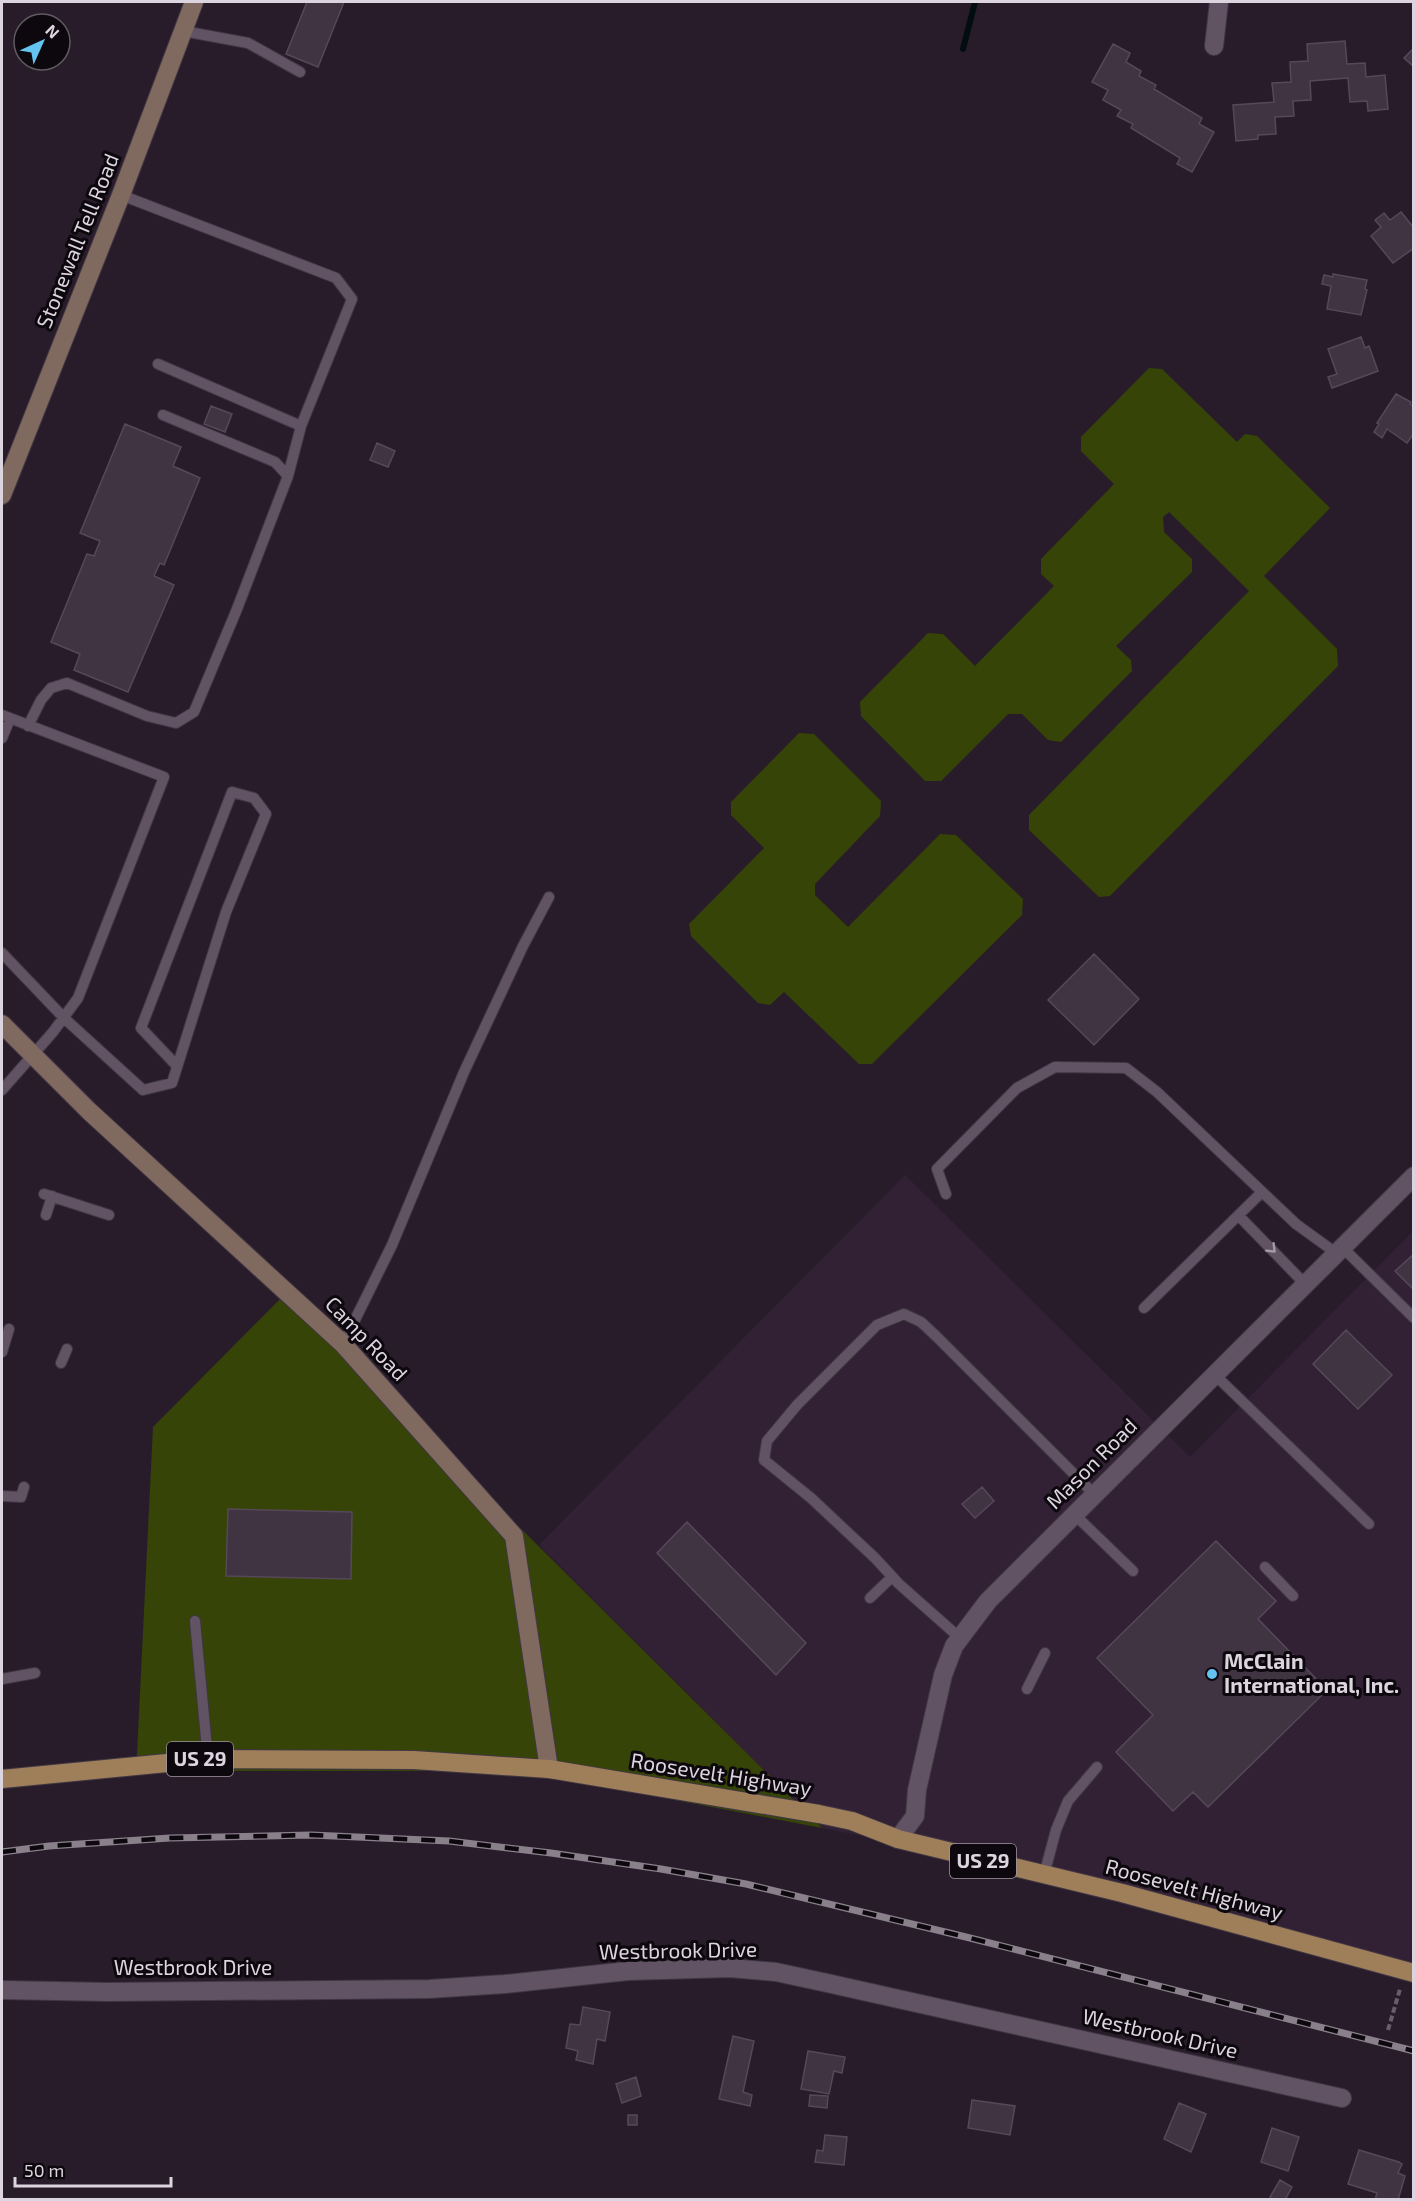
<svg xmlns="http://www.w3.org/2000/svg" width="1415" height="2201" font-family="'Exo 2',sans-serif">
  <rect width="100%" height="100%" fill="#281c2a"/>
  <path fill="#322135" d="M905,1175L1190,1457L1413,1231V1975L974,1858L822,1828L539,1545Z"/>
  <path fill="#364407" d="M1149,368L1162,369L1237,442L1245,434L1257,436L1330,508L1264,576L1337,649L1338,666L1110,896L1099,897L1029,830V815L1249,591L1169,512L1163,517L1164,532L1192,559V572L1116,646L1131,660L1132,671L1061,742L1048,740L1022,714H1008L941,781H925L861,716L860,702L928,633L943,634L975,666L1054,586L1041,574V559L1114,484L1081,451V437Z
    M799,733L814,734L881,801L880,816L815,884V895L848,927L940,834L956,835L1023,899L1022,915L872,1064H859L784,992L770,1005L758,1003L691,936L689,924L764,848L731,815V802Z
    M285,1294L822,1828L523,1771H194L136,1775L153,1427Z"/>
  <g fill="none" stroke-linecap="round" stroke-linejoin="round">
    <path stroke="#020d11" stroke-width="6" d="M963,49L975,2"/>
  </g>
  <path fill="#403342" stroke="#564859" stroke-width="1.5" d="M307,2H344L318,67L286,54Z
    M1345,41L1347,64L1365,63L1366,77L1385,75L1388,109L1368,111L1367,101L1350,102L1348,78L1310,81L1311,100L1293,101L1294,116L1275,117L1276,134L1258,135V139L1236,141L1233,105L1274,102L1272,83L1291,82L1290,62L1308,61L1307,44Z
    M1113,44L1130,53L1126,62L1141,71L1139,76L1156,85L1154,89L1202,118L1199,124L1214,132L1192,172L1177,164L1180,158L1131,128L1133,124L1117,116L1121,110L1103,100L1108,90L1092,82Z
    M1412,50L1414,51V67L1404,58Z
    M1401,212L1414,228V248L1393,263L1371,236L1381,227L1375,220L1384,213L1390,220Z
    M1333,274L1367,280L1365,289L1367,290L1361,315L1327,309L1331,286L1322,284L1324,275L1333,277Z
    M1361,337L1365,348L1369,346L1378,371L1332,388L1328,377L1337,374L1328,349Z
    M1396,394L1411,402L1410,404L1414,406V433L1407,443L1387,429L1382,438L1374,432L1379,424L1377,423Z
    M211,406L232,414L225,432L204,424Z
    M125,424L181,447L173,466L200,478L164,565L160,563L154,576L174,585L128,692L74,670L80,654L51,642L87,554L94,556L100,541L80,533Z
    M377,443L395,451L388,467L370,460Z
    M1094,954L1139,999L1094,1045L1048,1000Z
    M1414,1254V1290L1395,1271Z
    M1346,1330L1392,1375L1358,1409L1313,1364Z
    M982,1487L994,1501L975,1518L962,1504Z
    M228,1509L352,1512L351,1579L226,1576Z
    M687,1522L806,1643L776,1675L657,1553Z
    M1216,1541L1276,1601L1258,1619L1327,1690L1208,1807L1193,1792L1173,1811L1116,1752L1153,1715L1097,1658Z
    M583,2007L610,2012L605,2041L597,2039L593,2064L576,2060L578,2051L566,2048L570,2024L580,2025Z
    M733,2036L754,2041L743,2092L752,2095L750,2106L719,2099Z
    M808,2051L845,2057L842,2073L834,2071L829,2094L801,2089Z
    M636,2077L641,2096L622,2103L616,2084Z
    M810,2095L828,2096L827,2108L809,2106Z
    M972,2100L1015,2106L1010,2135L968,2128Z
    M1179,2103L1206,2114L1191,2152L1164,2139Z
    M628,2115H637V2125H628Z
    M1272,2128L1299,2137L1288,2171L1261,2162Z
    M825,2135L847,2137L844,2165L815,2162L817,2150L823,2151Z
    M1359,2150L1399,2162L1402,2164L1398,2173L1405,2176L1398,2200H1375L1377,2193L1348,2184Z
    M1280,2180L1292,2187L1285,2200H1274L1270,2197Z"/>
  <g fill="none" stroke-linecap="round" stroke-linejoin="round">
    <defs>
      <path id="lane" d="M183,31L248,43L300,72
        M121,195L336,278L352,299L301,426L288,476
        M158,364L301,426
        M2,715L164,777L78,998L53,1032L2,1090
        M28,726L41,700L51,688L67,683L147,716L176,723L194,712L237,609L288,476L275,462L163,415
        M2,738L10,719
        M2,953L64,1018L143,1090L172,1083L226,912L266,814L254,798L232,792L141,1028L177,1066
        M44,1194L109,1215
        M946,1194L937,1169L1017,1088L1055,1067L1126,1068L1157,1092L1296,1224L1336,1253
        M46,1215L52,1196
        M1239,1216L1305,1284
        M1342,1247L1414,1318
        M1144,1308L1262,1192
        M343,1344L392,1245L464,1072L523,946L549,897
        M2,1352L9,1329
        M61,1363L67,1349
        M1214,1374L1369,1524
        M2,1496L21,1497L24,1487
        M1074,1514L1133,1571
        M1265,1567L1293,1596
        M870,1598L892,1577
        M195,1621L208,1759
        M960,1638L899,1584L875,1558L811,1498L764,1460L767,1441L797,1405L877,1325L904,1314L921,1322L937,1337L1094,1494
        M2,1679L35,1673
        M1027,1689L1045,1653
        M1044,1875L1056,1830L1068,1801L1097,1767"/>
      <path id="street" d="M1214,46L1219,2
        M898,1839L915,1816L917,1790L943,1675L954,1646L988,1601L1414,1176
        M2,1990L109,1992L429,1989L505,1984L628,1971L730,1968L776,1972L827,1983L1342,2098"/>
      <path id="secondary" d="M2,495L121,195L194,2
        M2,1024L89,1111L343,1344L514,1536L549,1769"/>
      <path id="primary" d="M2,1779L208,1759L414,1760L549,1769L819,1814L852,1821L898,1839L1122,1893L1414,1973"/>
    </defs>
    <use href="#lane" stroke="#413743" stroke-width="12"/>
    <use href="#street" stroke="#413743" stroke-width="20"/>
    <use href="#secondary" stroke="#413743" stroke-width="20"/>
    <use href="#primary" stroke="#413743" stroke-width="20"/>
    <path stroke="#685d6a" stroke-width="4" stroke-dasharray="6 3" stroke-linecap="butt" d="M1388,2030L1400,1989"/>
    <use href="#lane" stroke="#615364" stroke-width="10"/>
    <use href="#street" stroke="#615364" stroke-width="18"/>
    <use href="#secondary" stroke="#80695f" stroke-width="18"/>
    <use href="#primary" stroke="#9f7f5a" stroke-width="18"/>
    <defs>
      <path id="rail" d="M2,1852L49,1846L170,1838L311,1835L449,1841L551,1853L661,1869L746,1884L970,1938L1414,2051"/>
    </defs>
    <use href="#rail" stroke="#8a808c" stroke-width="7"/>
    <use href="#rail" stroke="#0d080e" stroke-width="4.5" stroke-dasharray="14" stroke-linecap="butt"/>
  </g>
  <defs><path id="oneway-chevron" d="M-2-3.5L2.5 0L-2 3.5" fill="none" stroke-width="1.6" stroke-linecap="round" stroke-linejoin="round" transform="scale(1.5)"/></defs>
  <use stroke="#a59aa7" href="#oneway-chevron" transform="translate(1272 1249) rotate(45)"/>
  <circle fill="#65c4ef" stroke="#0d080e" stroke-width="2" cx="1212" cy="1674" r="6"/>
  <g text-anchor="middle" stroke-width="6" stroke-linejoin="round" paint-order="stroke">
    <g fill="#0d080e" stroke="#9e97a0" stroke-width="1.5">
      <rect x="167" y="1742" width="66" height="34" rx="4.5"/>
      <rect x="950" y="1844" width="66" height="34" rx="4.5"/>
    </g>
    <g font-size="20" font-weight="bold" fill="#dcd4de">
      <text x="200" y="1766">US 29</text>
      <text x="983" y="1868">US 29</text>
    </g>
    <g font-size="21" fill="#dcd4de" stroke="#0d080e">
      <text transform="translate(78 241) rotate(-68)" y="7">Stonewall Tell Road</text>
      <text transform="translate(366 1339) rotate(46)" y="7">Camp Road</text>
      <text transform="translate(1092 1464) rotate(-45)" y="7">Mason Road</text>
      <text transform="translate(721 1775) rotate(9)" y="7">Roosevelt Highway</text>
      <text transform="translate(1194 1890) rotate(15)" y="7">Roosevelt Highway</text>
      <text transform="translate(678 1951) rotate(-1)" y="7">Westbrook Drive</text>
      <text x="193" y="1975">Westbrook Drive</text>
      <text transform="translate(1160 2034) rotate(13)" y="7">Westbrook Drive</text>
    </g>
    <g font-size="21" font-weight="bold" fill="#dcd4de" stroke="#0d080e" text-anchor="start">
      <text x="1224" y="1669">McClain<tspan x="1224" dy="24">International, Inc.</tspan></text>
    </g>
  </g>
  <rect width="1415" height="2201" fill="none" stroke="#dcd4de" stroke-width="6"/>
  <g transform="translate(42 42) rotate(45)"><circle r="28" fill="#0d080e" stroke="#605a61" stroke-width="1.5"/>
  <path d="M0-4.5L10 22L0 15L-10 22Z" fill="#65c4ef"/>
  <text y="-9" font-size="16" font-weight="bold" text-anchor="middle" fill="#dcd4de">N</text>
  </g>
  <path d="M15 2177v9h156v-9" fill="none" stroke="#dcd4de" stroke-width="3"/>
  <text x="24" y="2177" font-size="18" fill="#dcd4de" stroke="#0d080e" stroke-width="4.5" paint-order="stroke">50 m</text>
</svg>
